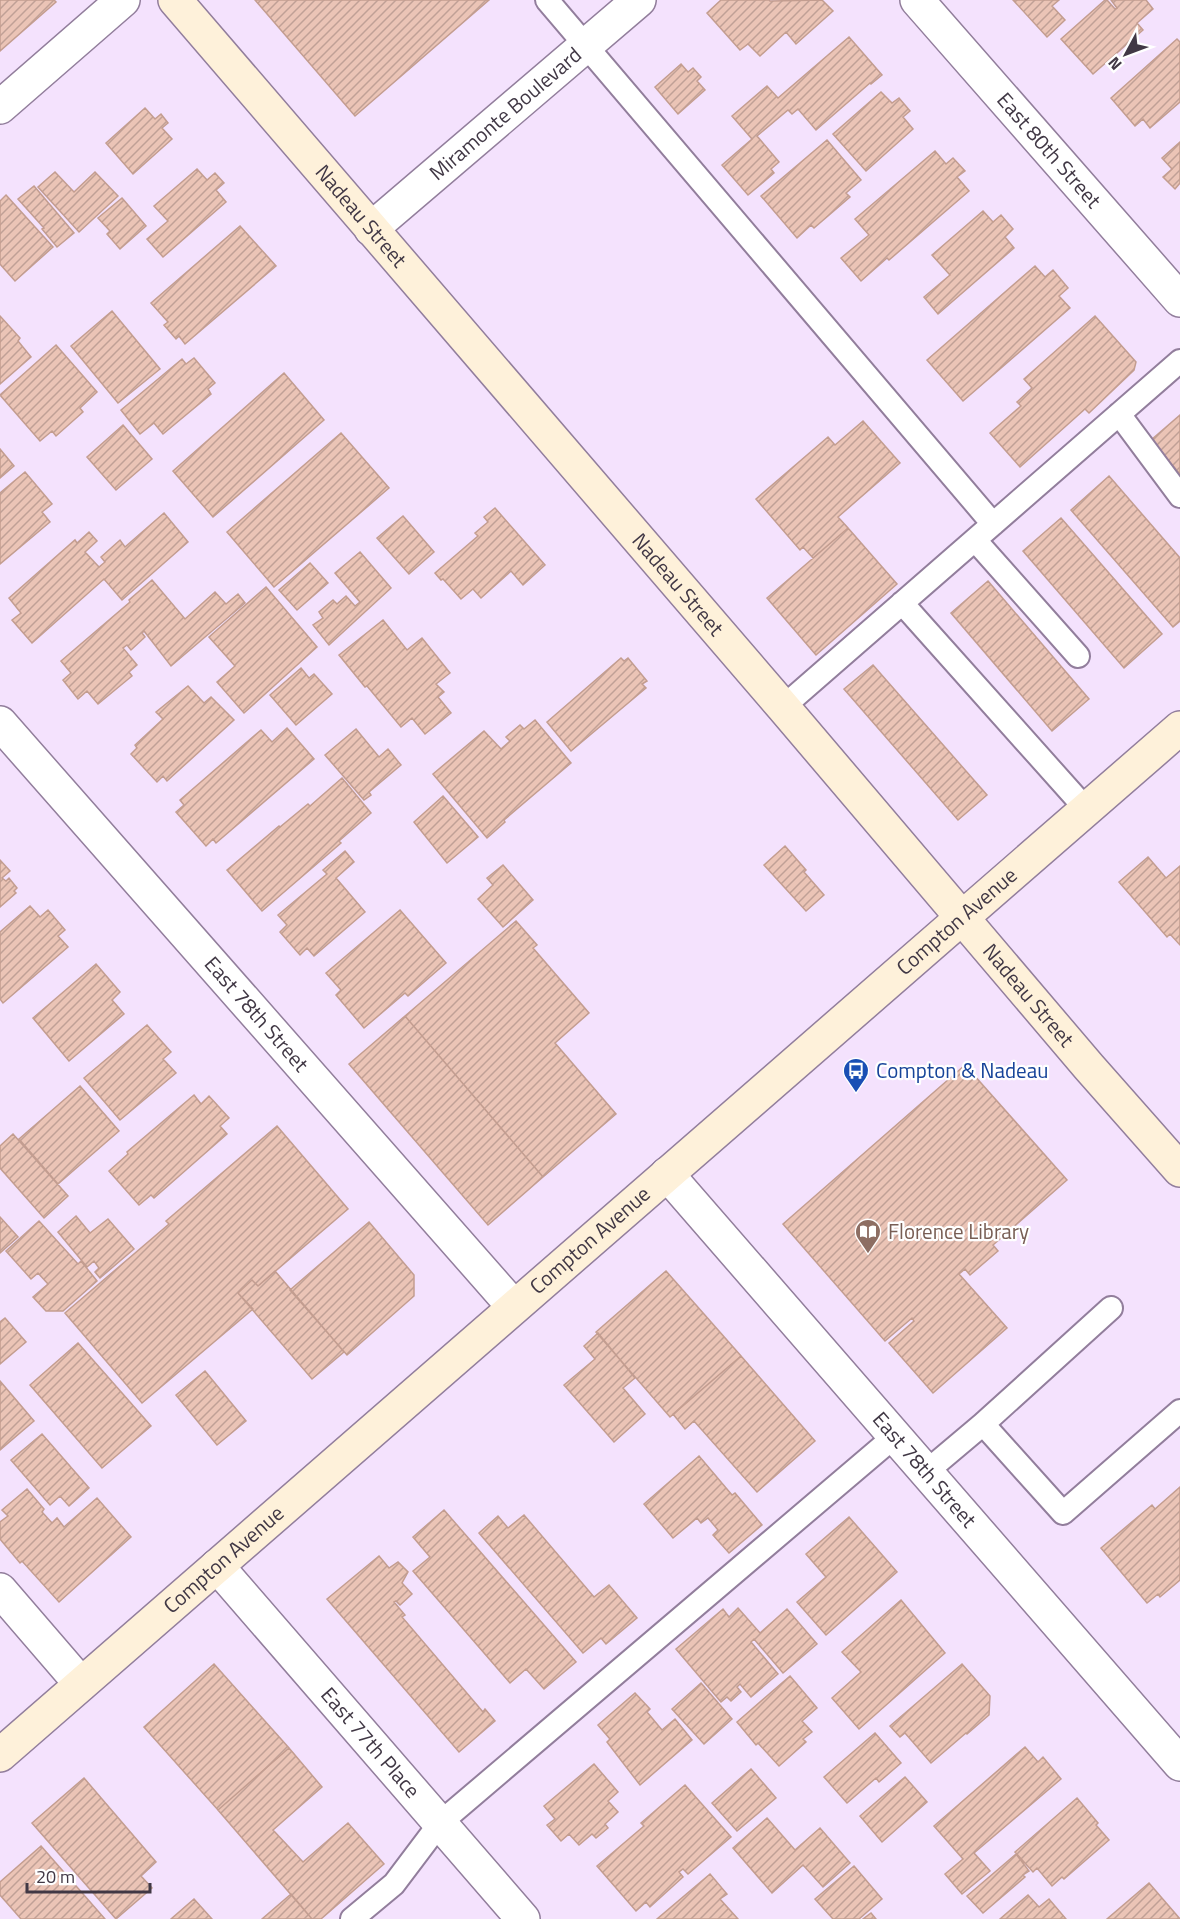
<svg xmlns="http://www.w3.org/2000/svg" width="1180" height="1919" font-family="'Titillium Web',sans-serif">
  <defs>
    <pattern id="building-hatch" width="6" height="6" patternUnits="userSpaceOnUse" patternTransform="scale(1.5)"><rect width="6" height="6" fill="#ebc4b6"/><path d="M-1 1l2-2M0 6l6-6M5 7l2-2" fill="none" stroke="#c0a096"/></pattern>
  </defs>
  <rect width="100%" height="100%" fill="#f4e2fd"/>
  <path fill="url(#building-hatch)" stroke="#c39d90" stroke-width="1.5" d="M0,0H54L56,2L0,51Z
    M255,0H489L355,116Z
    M721,0H769L770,1L822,0L833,11L796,44L786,32L760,56L748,44L740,50L707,13Z
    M1013,0H1059L1052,6L1065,20L1047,37Z
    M1105,0H1107L1115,9L1117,8L1111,0H1146L1153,9L1137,23L1143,30L1093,74L1061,39Z
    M849,37L882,75L871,84L870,83L816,130L798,109L792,114L788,110L757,136L779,162L771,169L774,173L748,195L722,165L752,139L732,116L767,86L778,98Z
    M1177,39L1180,42V102L1150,128L1143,119L1135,126L1111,98Z
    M681,64L688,72L693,68L701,77L697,81L705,90L678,114L655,87Z
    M881,92L892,103L899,98L910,111L903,117L913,129L866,171L833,134Z
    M145,108L155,119L161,114L168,123L162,128L172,139L133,174L106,143Z
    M827,140L861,180L846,193L850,197L814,228L811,225L797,238L761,196Z
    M1180,142V183L1175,189L1163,177L1172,169L1162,158Z
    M935,151L946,164L953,158L965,171L957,177L969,191L889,260L887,258L861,281L841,258L869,235L855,219Z
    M197,169L207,180L215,173L224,183L216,190L226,202L163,257L147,239L168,221L154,206Z
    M55,172L74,192L95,172L118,196L79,232L38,187Z
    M34,186L74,233L57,247L42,229L44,228L18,199Z
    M6,195L53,247L15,281L0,264V201Z
    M122,198L146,226L120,249L107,234L110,231L98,218Z
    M983,211L993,222L1001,215L1013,229L1005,237L1014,248L938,314L924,297L950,275L932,255Z
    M240,226L276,266L185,344L179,336L176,339L164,325L168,322L151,303Z
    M1035,266L1045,277L1053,270L1068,288L1059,296L1070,308L963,401L927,360Z
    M112,311L160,369L118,403L71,346Z
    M0,316L20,338L18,341L31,357L0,384Z
    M1095,316L1136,362L1134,370L1089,413L1085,409L1020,467L990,433L1021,406L1017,402L1032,388L1024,379Z
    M56,345L97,392L80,408L83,412L56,436L52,431L40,441L0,395Z
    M194,358L215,383L208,389L211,394L163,434L154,423L140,434L121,410L182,359L186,364Z
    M284,373L324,420L213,517L173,471Z
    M1180,415V474L1151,440Z
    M863,421L900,463L838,517L848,528L813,558L803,547L800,550L756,499L828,437L835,445Z
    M123,425L152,459L116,490L87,457Z
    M341,433L389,488L274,587L227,532Z
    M0,449L14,466L0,478Z
    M25,472L52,504L42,512L50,522L0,564V493Z
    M1109,476L1180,558V621L1173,627L1071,510Z
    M495,508L545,565L523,585L511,571L481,598L473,589L461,599L443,579L441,580L435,573L478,536L475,533L488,522L484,517Z
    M164,513L188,542L122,600L104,579L32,643L12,620L21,613L9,598L75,540L77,543L89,532L97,541L85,552L99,567L105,562L101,557L120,540L125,547Z
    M403,516L434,552L409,574L377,538Z
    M1061,518L1162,634L1124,668L1023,551Z
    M848,528L897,584L816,655L767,598Z
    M360,552L391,588L329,645L313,625L323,618L319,612L333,600L337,604L346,596L355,606L360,602L335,573Z
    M310,563L328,583L297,610L279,590Z
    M152,580L185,619L215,592L226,604L238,594L245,603L171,666L144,631L142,633L145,637L131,650L127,645L123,648L137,665L129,672L132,676L98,704L87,691L78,699L63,680L71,673L61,661L130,602L129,600Z
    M988,581L1089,699L1052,731L951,613Z
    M266,587L317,647L244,713L217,682L235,666L209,637Z
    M383,620L407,650L422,638L450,673L436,684L444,692L438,697L451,713L425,734L412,718L401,727L367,686L365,687L339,655Z
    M621,658L624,661L628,658L647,681L642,684L646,688L571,751L547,722Z
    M873,665L987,795L958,820L844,689Z
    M301,668L309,678L314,674L332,694L296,725L270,695Z
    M188,686L204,703L211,697L234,720L167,781L163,776L157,782L131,754L137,748L135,745L163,719L156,712Z
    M535,720L571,763L504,820L505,822L487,838L433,774L484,731L501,749L510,741L506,737L520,725L524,729Z
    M287,728L314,759L216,843L213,839L206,846L176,812L184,805L180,800L261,730L272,742Z
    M356,729L379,757L388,749L401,765L369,792L371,795L364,800L325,755Z
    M342,778L371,813L339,841L341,843L262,911L227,870L279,826L280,827L308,804L310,806Z
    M443,796L478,837L447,863L414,822Z
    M785,846L806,870L804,872L824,895L806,911L764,865Z
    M345,851L354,862L336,878L365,912L314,956L307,948L300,955L280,932L287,925L278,915L327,874L323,870Z
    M1148,857L1166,878L1180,866V945L1170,934L1167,937L1119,882Z
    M0,860L10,871L2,878L6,881L9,878L17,888L14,891L16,893L0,907Z
    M503,865L533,900L503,927L478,899L493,885L487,878Z
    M30,906L40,917L48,910L65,930L58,936L68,947L3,1003L0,999V932Z
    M400,910L446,963L408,996L405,993L364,1028L336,995L341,990L326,973Z
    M516,921L537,945L533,948L589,1013L555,1043L616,1114L543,1177L405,1016Z
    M96,964L120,992L112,1000L124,1014L69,1061L33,1018Z
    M405,1016L543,1177L488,1225L349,1064Z
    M147,1025L171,1052L163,1059L176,1073L120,1120L84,1078Z
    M965,1065L1067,1180L993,1245L998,1251L970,1275L965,1269L959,1274L1007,1328L933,1393L889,1343L914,1321L912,1318L885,1341L783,1224Z
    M80,1086L119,1131L58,1184L19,1139Z
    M194,1095L201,1104L209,1096L229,1118L220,1126L227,1134L154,1198L151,1195L139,1205L109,1171L128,1154L127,1152Z
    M277,1126L348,1209L258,1286L252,1280L238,1293L253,1309L142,1403L65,1313L169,1224L166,1221Z
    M13,1134L68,1196L44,1218L0,1168V1146Z
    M76,1216L90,1233L108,1219L134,1249L100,1278L95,1272L99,1268L94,1261L87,1267L58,1232Z
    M0,1217L18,1237L0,1253Z
    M39,1221L78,1264L81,1261L97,1281L63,1311H46L33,1297L48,1284L38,1273L31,1279L6,1251Z
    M369,1222L414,1275V1296L347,1355L290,1290Z
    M275,1271L344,1352L312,1379L238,1293L252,1280L258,1286Z
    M666,1271L741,1356L670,1417L596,1332Z
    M5,1318L26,1342L0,1364V1322Z
    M598,1333L635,1378L623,1388L645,1414L614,1442L564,1385L595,1359L584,1346Z
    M78,1343L151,1426L102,1468L30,1385Z
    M741,1356L815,1441L757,1492L694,1421L685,1429L673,1414Z
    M205,1371L246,1421L217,1445L176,1395Z
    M0,1381L34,1421L0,1450Z
    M42,1434L89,1488L69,1506L60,1496L50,1505L11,1460Z
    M699,1456L732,1495L735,1493L762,1525L729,1553L713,1535L718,1530L708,1518L701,1523L697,1518L673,1538L644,1504Z
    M1180,1487V1580L1160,1597L1158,1594L1147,1603L1101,1548L1152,1505L1155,1509Z
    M27,1489L44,1509L42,1512L52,1523L57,1518L64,1527L97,1498L131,1537L59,1602L22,1561L20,1563L0,1539V1522L8,1516L2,1510Z
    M444,1510L576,1662L544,1689L526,1669L510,1683L413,1571L430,1557L413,1537Z
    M524,1515L594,1597L609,1585L637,1618L606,1644L601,1638L583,1653L479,1533L498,1516L508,1528Z
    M849,1517L897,1572L826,1635L797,1602L826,1577L806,1554Z
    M379,1556L389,1568L398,1562L408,1572L402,1583L412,1594L400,1605L396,1601L394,1602L405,1615L402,1617L483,1712L485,1709L495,1721L459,1752L327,1599Z
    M901,1600L945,1653L859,1729L832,1698L861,1672L842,1652Z
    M738,1608L760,1633L787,1609L817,1644L783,1673L754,1639L751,1642L778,1674L751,1697L740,1684L737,1687L741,1692L731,1701L727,1697L721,1702L676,1649L723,1609L729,1617Z
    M214,1664L289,1748L218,1810L144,1727Z
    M962,1664L990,1696L989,1715L967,1734L966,1733L931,1763L905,1733L900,1737L890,1726Z
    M790,1676L817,1708L802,1721L812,1732L803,1739L806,1742L779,1766L758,1743L756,1745L737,1722Z
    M701,1683L732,1719L704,1744L672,1709Z
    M635,1693L650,1709L647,1712L662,1730L675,1719L692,1740L640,1785L607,1742L610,1739L598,1725Z
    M875,1733L901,1763L879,1782L876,1778L847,1803L824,1777Z
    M1025,1747L1038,1762L1043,1757L1061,1779L974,1853L990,1871L962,1894L945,1874L963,1859L934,1826Z
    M289,1748L322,1787L273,1830L303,1862L348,1823L384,1864L321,1919H312L218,1810Z
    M594,1764L618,1792L608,1801L618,1812L605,1824L608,1828L596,1838L592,1834L579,1845L569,1834L561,1841L547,1825L555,1819L544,1806Z
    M751,1769L776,1798L737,1831L712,1803Z
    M905,1777L927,1802L882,1842L860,1816Z
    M84,1778L156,1862L141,1876L152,1888L116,1919L32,1823Z
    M685,1785L731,1837L688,1874L683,1869L679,1872L683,1877L650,1907L646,1902L636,1911L597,1866L644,1826L641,1823Z
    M1077,1798L1098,1823L1096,1825L1109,1840L1064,1879L1062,1877L1052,1886L1037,1868L1033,1872L1015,1852Z
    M767,1818L795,1850L820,1828L850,1863L823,1887L803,1865L772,1893L733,1848Z
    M41,1846L105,1919H21L0,1895V1882Z
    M1016,1854L1029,1871L1023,1875L1025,1877L983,1913L967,1896Z
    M854,1866L882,1899L859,1919H833L815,1899Z
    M710,1874L727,1894L720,1899L738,1919H657Z
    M1149,1883L1180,1919H1107Z
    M291,1894L312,1919H262Z
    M1028,1895L1039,1907L1049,1899L1066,1919H1000Z
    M194,1899L212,1919H171Z
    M871,1913L876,1919H863Z"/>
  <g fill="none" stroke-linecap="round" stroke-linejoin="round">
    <defs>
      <path id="service" d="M547,0L993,524
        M1119,414L1180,496
        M975,540L1078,656
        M902,603L1086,809
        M783,707L1180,361
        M983,1424L1111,1308
        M926,1472L983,1424L1063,1513L1180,1411
        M352,1919L394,1884L440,1823L895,1436"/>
      <g id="minor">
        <path id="s1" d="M917,0L1180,300"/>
        <path d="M0,107L123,0"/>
        <path id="s2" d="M371,229L639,0"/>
        <path id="s3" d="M0,723L514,1307"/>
        <path id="s4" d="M667,1174L1180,1764"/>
        <path id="s5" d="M217,1566L523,1919"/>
        <path d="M0,1590L81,1684"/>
      </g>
      <g id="secondary">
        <path id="s6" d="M175,0L783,707L1089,1067L1180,1170"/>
        <path id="s7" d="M0,1755C393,1412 786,1069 1180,728"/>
      </g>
    </defs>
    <use href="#service" stroke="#927e9c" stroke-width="26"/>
    <use href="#minor" stroke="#927e9c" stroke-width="36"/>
    <use href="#secondary" stroke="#927e9c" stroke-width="36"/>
    <use href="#service" stroke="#fff" stroke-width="22"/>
    <use href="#minor" stroke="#fff" stroke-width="33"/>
    <use href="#secondary" stroke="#fef1da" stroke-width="33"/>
  </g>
  <defs>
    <symbol id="bus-pin" viewBox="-11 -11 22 30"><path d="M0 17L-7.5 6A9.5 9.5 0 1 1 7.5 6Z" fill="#1a4fb4" stroke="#fff"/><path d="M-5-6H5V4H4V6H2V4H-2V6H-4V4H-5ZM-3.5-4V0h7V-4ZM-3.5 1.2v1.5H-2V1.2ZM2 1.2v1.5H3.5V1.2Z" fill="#fff"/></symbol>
    <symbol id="library-pin" viewBox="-11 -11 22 30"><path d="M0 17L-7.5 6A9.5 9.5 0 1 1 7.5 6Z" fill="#8d6e63" stroke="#fff"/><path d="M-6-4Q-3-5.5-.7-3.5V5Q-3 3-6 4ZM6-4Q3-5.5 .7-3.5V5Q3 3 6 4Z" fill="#fff"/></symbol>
  </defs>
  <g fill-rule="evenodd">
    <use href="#bus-pin" x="841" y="1056" width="30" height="40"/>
    <use href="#library-pin" x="853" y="1217" width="30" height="40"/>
  </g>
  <g text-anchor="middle" stroke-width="4.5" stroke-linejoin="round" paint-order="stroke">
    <g font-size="21" fill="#413845" stroke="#fff">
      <text dy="7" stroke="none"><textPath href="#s2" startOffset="177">Miramonte Boulevard</textPath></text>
      <text dy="7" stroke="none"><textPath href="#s1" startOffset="200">East 80th Street</textPath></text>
      <text dy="7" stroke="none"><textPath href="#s6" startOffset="285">Nadeau Street</textPath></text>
      <text dy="7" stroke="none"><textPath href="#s6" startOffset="771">Nadeau Street</textPath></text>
      <text dy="7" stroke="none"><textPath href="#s7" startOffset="1269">Compton Avenue</textPath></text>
      <text dy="7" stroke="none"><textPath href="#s6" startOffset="1311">Nadeau Street</textPath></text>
      <text dy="7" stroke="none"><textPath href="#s3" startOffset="388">East 78th Street</textPath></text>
      <text dy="7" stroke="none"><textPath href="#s7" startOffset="783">Compton Avenue</textPath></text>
      <text dy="7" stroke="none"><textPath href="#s4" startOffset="392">East 78th Street</textPath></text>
      <text dy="7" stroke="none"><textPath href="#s7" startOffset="297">Compton Avenue</textPath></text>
      <text dy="7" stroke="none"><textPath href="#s5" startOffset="234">East 77th Place</textPath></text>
    </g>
    <g font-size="21" fill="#164399" stroke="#fff" text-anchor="start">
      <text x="876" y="1078">Compton &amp; Nadeau</text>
    </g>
    <g font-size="21" fill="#785e54" stroke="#fff" text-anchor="start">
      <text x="888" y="1239">Florence Library</text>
    </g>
  </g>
  <g transform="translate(1126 54) rotate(229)" stroke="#ffffff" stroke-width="4.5" paint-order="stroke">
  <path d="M0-4.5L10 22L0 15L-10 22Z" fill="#413845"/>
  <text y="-9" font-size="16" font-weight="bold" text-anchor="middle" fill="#413845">N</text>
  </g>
  <path d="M27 1883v9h123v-9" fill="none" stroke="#413845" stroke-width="3"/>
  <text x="36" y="1883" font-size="18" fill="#413845" stroke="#ffffff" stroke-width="4.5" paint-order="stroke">20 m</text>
</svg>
